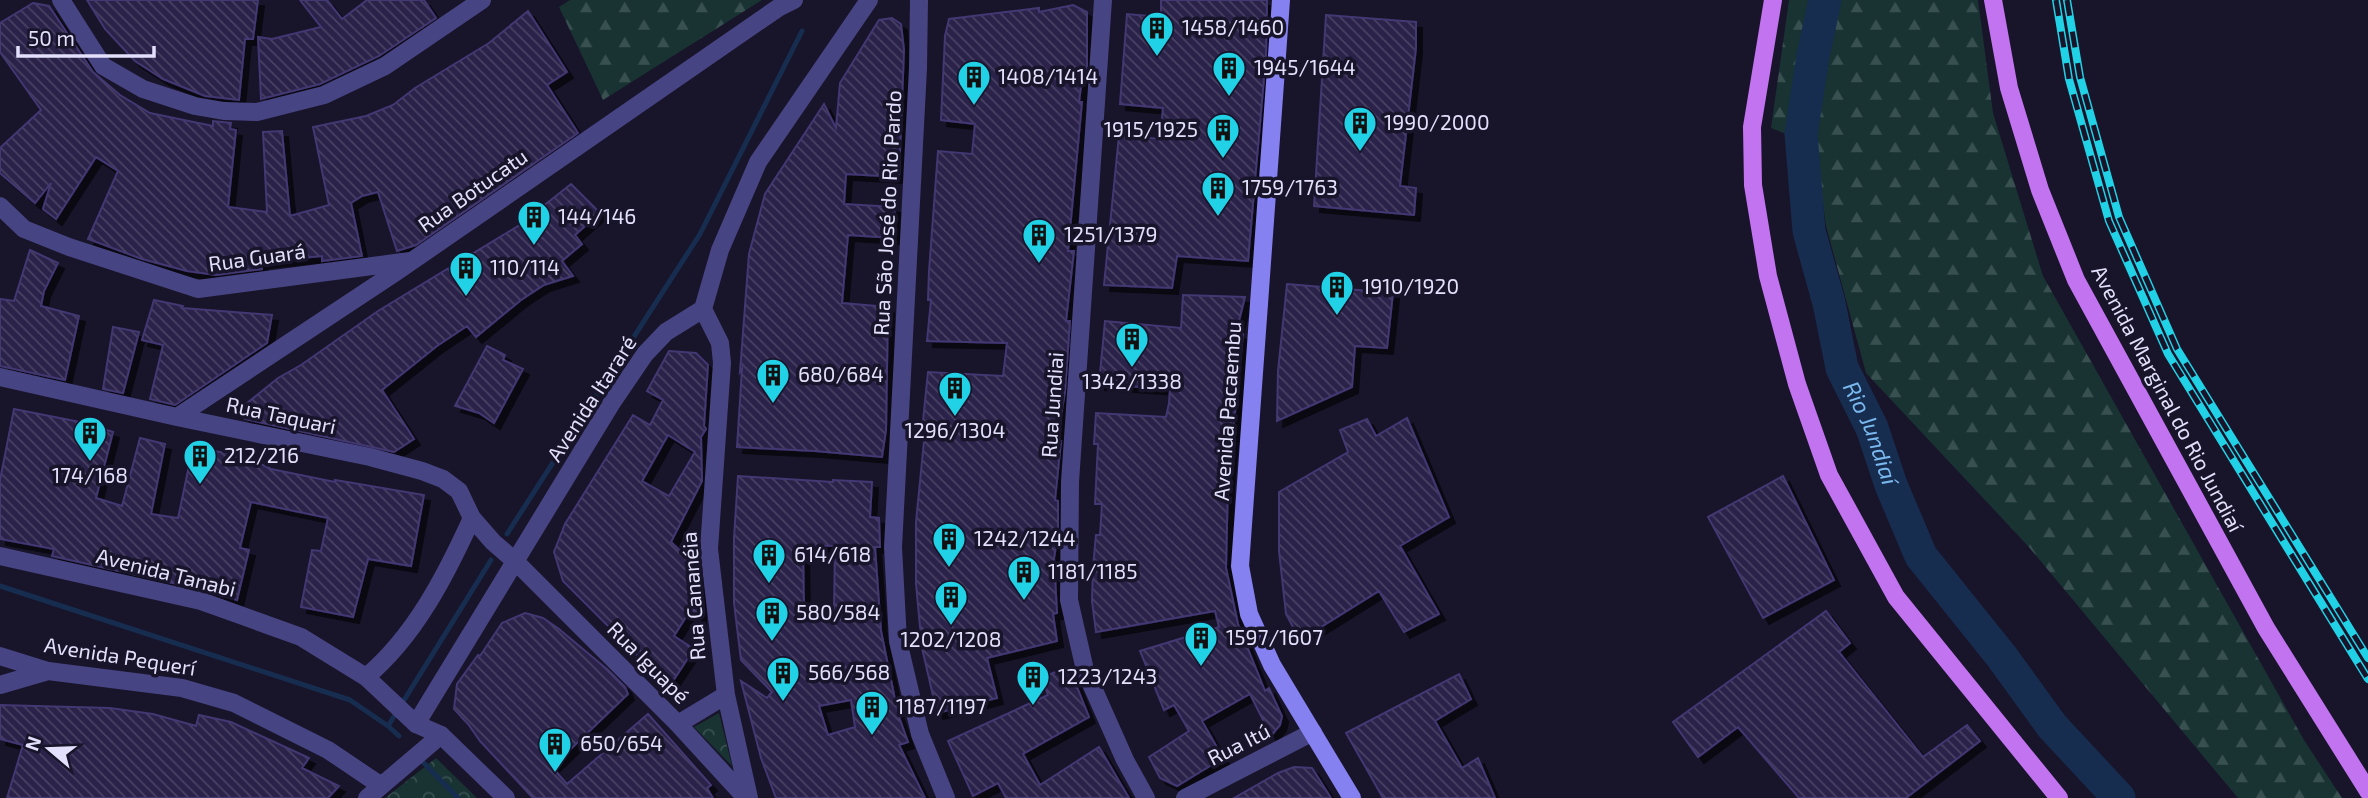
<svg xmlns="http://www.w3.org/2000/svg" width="2368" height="798" font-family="'Exo 2',sans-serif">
  <defs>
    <pattern id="forest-firs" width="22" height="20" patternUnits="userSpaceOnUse" patternTransform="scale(1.75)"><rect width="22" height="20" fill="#183332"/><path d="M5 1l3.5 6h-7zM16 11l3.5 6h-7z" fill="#395051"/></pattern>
    <pattern id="park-crowns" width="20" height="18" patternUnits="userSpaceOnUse" patternTransform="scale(1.75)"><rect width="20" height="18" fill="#183332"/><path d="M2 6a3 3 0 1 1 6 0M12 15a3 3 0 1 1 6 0" fill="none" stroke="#395051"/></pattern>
    <pattern id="building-back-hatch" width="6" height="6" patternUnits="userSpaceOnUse" patternTransform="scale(1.75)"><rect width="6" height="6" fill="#2a2249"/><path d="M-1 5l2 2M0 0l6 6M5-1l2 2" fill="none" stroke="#494264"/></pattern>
    <filter id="shadow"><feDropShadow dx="6" dy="6" stdDeviation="0" flood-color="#0009"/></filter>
  </defs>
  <rect width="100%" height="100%" fill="#18142a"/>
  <path fill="url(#forest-firs)" d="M570,0H762L603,100L559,7Z
    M1789,0H1978L1993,113L2043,276L2304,740L2342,798H2238L2028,546L1866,373L1826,226L1815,145L1771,128Z"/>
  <path fill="url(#park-crowns)" d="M719,713L732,766L694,727Z
    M436,758L477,798H385Z"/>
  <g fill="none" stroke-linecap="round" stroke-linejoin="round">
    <path stroke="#172d4f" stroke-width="5" d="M507,534L700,234L802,31
      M0,586L350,700L388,726L399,736
      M388,726L491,560
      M419,758L458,798"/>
    <path stroke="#172d4f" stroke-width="33" id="s1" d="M1825,0L1813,56L1801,134L1809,231L1829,303L1842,368L1872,428L1891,485L1921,556L2002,657L2052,726L2119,798"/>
  </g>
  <path fill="url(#building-back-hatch)" stroke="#433772" stroke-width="2" fill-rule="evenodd" filter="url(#shadow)" d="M87,0H258L253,39H245L239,100L205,96L163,79L135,61L105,29Z
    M300,0H327L342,19L367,0H424L436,18L379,56L320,84L261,99L258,37L272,39L321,27Z
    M1161,0H1267L1266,55L1248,261L1177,256L1172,288L1104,285L1119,135L1160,139L1163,108L1120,104L1127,14L1161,17Z
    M33,3L49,6L93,72L120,95L150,113L213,126V121L231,123L230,129L236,130L228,207L267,212L263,132L282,131L290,216L329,205L313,127L366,116L393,105L415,88L489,43L528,11L567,72L547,85L578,133L416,245L397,251L378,192L362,196L351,203L362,256L322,261V256L262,262V269L216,275L187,271L142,259L88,239L118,171L96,157L56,219L43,209L51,183L35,203L0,173V148L41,110L0,52V23Z
    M1073,5L1087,12V71H1083L1079,102H1082L1068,251H1074L1066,321H1070L1065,391L1057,441H1061L1055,500L1058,501V534L1054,558L1057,613L1053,614L1057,641L987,658L997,698L937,713L922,648L916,584V522L925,431H922L928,372L1003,376L1007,343L927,341L931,300H928L929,271L938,151L972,154L975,124L941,120L945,36L949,19L1039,8V12Z
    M1326,15L1416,22V48L1400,186L1416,188L1414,215L1314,206Z
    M892,18L901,24L904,50L899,177L846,174L844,204L895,207L893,238L848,235L842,303L888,307L886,430L882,457L815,451L737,447L742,369L740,372L749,254L765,194L824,104L836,128L840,83L879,20Z
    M571,184L600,213L575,235L582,244L562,261L573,276L544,285L521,300L476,337L467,326L437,346L382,390L414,439L394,452L245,419L241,408L278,378L301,365L378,311L518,226Z
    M30,250L58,263L44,291L41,306L79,316L65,380L0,366V299L14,301Z
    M1287,284L1393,293L1387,348L1355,346L1352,387L1277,421L1278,371Z
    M1183,295L1245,297L1236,333L1243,334L1228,481L1226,568L1238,624L1265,691L1269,688L1282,716L1280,725L1271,736L1250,694L1202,721L1223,758L1177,786L1160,778L1149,757L1189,731L1174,705L1164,710L1140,651L1219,627L1215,611L1096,632L1092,601L1093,567L1096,535H1100L1102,504H1095L1098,444H1094L1096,413L1166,417L1169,403L1170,389L1099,384L1105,321L1181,328Z
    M154,300L183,306L182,308L272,315L267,343L175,405L150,399L163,345L142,340Z
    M113,327L139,332L123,393L103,389Z
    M487,346L505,355L503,360L523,369L494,423L479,413L455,406Z
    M669,351L696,353L708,365L704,426L706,429L701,437L702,481L671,542L699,569L700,618L691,609L674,636L694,649L669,687L563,581L554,552L565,524L633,415L650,425L663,400L647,391ZM668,435L695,452L669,496L642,481Z
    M14,409L85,423L113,432L96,498L122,506L140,438L165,444L151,514L178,518L193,447L246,457L271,469L335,482V480L424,495L411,566L368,559L353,617L301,607L312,550L321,551L328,518L251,502L240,548L249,550L237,600L204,590L52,556L54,549L0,539V480Z
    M1407,418L1449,517L1400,546L1439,614L1404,632L1379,591L1300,640L1286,614L1279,551V492L1348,452L1340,430L1367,419L1376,436Z
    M738,476L833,482V480L872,482L870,517L879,518L880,547H875L881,631L898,714L908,742L899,745L925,798H776L761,758L741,681L767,698L772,692L741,660L734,603V538ZM803,545L835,546L834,610L804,614ZM851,700L855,727L828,735L819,706Z
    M1783,476L1834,580L1763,618L1708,517Z
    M1826,611L1850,643L1839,652L1923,757L1967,725L1980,741L1906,798H1799L1738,727L1698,757L1673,722Z
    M525,613L543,618L559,629L608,670L625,687L628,694L552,767L567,784L648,714L711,785L707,788L713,798H533L480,741L468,724L454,709L457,684L478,655L480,656L502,623Z
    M1069,667L1089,717L1023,754L1040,785L1099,747L1129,798H1006L998,783L973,796L948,741L1048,695L1042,677Z
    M1459,674L1471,699L1435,721L1462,768L1478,758L1495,798H1383L1346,733Z
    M0,705L110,708L153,714L196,726L199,715L231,722L309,758L302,768L339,786L328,798H7L23,745L0,739Z
    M1294,767L1312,768L1331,798H1234L1278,773Z"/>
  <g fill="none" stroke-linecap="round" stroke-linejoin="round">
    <path stroke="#474483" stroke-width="18" d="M61,0L103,66L143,89L195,106L224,111L257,112L324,95L385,66L482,0
      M919,0L918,68L893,547L898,641L920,734L946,798
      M1103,0L1070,482L1069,600L1085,670L1125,760L1146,798
      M0,206L24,229L69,247L198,289L410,261
      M703,309L720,343L722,363L709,549L726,695L749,798
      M0,377L177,417L370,457L422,471L443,479L459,491L472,518L493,542L516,562L678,724L746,798
      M177,417L396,272L778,8L794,0
      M0,656L48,671L182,688L234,703L328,750L380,785
      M366,677C415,636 446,575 472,518
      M0,685L48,671
      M416,724L611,404L645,354L666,332L703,309L720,250L758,162L869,0
      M678,724L726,695
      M367,798L441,735
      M1185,798L1313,732"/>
    <path stroke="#474483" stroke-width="18" d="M0,556L201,601L301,637L366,677L416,724L441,735L506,798"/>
    <path stroke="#8581f1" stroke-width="18" d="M1281,0L1240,566L1249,614L1272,665L1352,798"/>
    <path stroke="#c273f0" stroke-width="18" d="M1773,0L1752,127L1753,185L1768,276L1797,384L1829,475L1896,597L2059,798
      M1993,0L2009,88L2040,190L2076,280L2266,628L2368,791"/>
    <defs>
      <path id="rail" d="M2056,0L2069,79L2109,221L2168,354L2368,679
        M2067,0L2080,77L2119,217L2177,349L2368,658"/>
    </defs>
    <use href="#rail" stroke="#21d2e7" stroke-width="8"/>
    <use href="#rail" stroke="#18142a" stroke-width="5" stroke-dasharray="16" stroke-linecap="butt"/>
  </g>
  <defs>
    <symbol id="building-pin" viewBox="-11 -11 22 30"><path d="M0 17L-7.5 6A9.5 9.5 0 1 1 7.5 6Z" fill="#21d2e7" stroke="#18142a"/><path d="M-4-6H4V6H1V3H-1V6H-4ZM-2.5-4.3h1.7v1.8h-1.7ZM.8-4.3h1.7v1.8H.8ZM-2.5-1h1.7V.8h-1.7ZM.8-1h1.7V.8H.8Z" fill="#111"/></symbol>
  </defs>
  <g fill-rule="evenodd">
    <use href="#building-pin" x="1138" y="9" width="38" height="52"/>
    <use href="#building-pin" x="1210" y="49" width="38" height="52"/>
    <use href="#building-pin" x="955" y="58" width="38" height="52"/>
    <use href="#building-pin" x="1341" y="104" width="38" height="52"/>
    <use href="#building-pin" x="1204" y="111" width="38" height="52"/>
    <use href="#building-pin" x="1199" y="169" width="38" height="52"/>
    <use href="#building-pin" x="515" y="198" width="38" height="52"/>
    <use href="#building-pin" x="1020" y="216" width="38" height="52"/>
    <use href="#building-pin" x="447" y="249" width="38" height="52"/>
    <use href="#building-pin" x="1318" y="268" width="38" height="52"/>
    <use href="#building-pin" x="1113" y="320" width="38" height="52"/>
    <use href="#building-pin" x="754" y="356" width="38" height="52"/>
    <use href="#building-pin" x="936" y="369" width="38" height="52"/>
    <use href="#building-pin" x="71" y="414" width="38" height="52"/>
    <use href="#building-pin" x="181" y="437" width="38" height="52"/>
    <use href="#building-pin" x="930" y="520" width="38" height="52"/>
    <use href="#building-pin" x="750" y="536" width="38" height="52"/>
    <use href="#building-pin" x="1005" y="553" width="38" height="52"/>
    <use href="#building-pin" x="932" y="578" width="38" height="52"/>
    <use href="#building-pin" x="753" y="594" width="38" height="52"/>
    <use href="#building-pin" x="1182" y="619" width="38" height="52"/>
    <use href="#building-pin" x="764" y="654" width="38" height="52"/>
    <use href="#building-pin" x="1014" y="658" width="38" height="52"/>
    <use href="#building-pin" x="853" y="688" width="38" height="52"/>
    <use href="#building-pin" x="536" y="725" width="38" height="52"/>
  </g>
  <g text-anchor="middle" stroke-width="7" stroke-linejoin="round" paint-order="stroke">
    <g font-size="21" fill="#e3e0fc" stroke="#18142a" text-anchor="start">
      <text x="1182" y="35">1458/1460</text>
      <text x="1254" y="75">1945/1644</text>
      <text x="998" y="84">1408/1414</text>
      <text x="1384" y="130">1990/2000</text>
      <text x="1198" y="137" text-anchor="end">1915/1925</text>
      <text x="1242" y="195">1759/1763</text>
      <text x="558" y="224">144/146</text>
      <text x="1064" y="242">1251/1379</text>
      <text x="490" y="275">110/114</text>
      <text x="1362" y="294">1910/1920</text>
      <text x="798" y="382">680/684</text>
      <text x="1132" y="389" text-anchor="middle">1342/1338</text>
      <text x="955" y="438" text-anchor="middle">1296/1304</text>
      <text x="224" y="463">212/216</text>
      <text x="90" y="483" text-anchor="middle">174/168</text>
      <text x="974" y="546">1242/1244</text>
      <text x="794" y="562">614/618</text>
      <text x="1048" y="579">1181/1185</text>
      <text x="796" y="620">580/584</text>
      <text x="1226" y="645">1597/1607</text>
      <text x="951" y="647" text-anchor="middle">1202/1208</text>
      <text x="808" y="680">566/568</text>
      <text x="1058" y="684">1223/1243</text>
      <text x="896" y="714">1187/1197</text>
      <text x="580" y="751">650/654</text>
    </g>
    <g font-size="21" fill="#e3e0fc" stroke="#18142a">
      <text transform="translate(473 191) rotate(-35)" y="7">Rua Botucatu</text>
      <text transform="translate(888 213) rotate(-87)" y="7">Rua São José do Rio Pardo</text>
      <text transform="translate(257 258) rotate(-8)" y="7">Rua Guará</text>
      <text transform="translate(592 399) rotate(-57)" y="7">Avenida Itararé</text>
      <text transform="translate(2167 399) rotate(62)" y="7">Avenida Marginal do Rio Jundiaí</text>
      <text transform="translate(1053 405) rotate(-86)" y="7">Rua Jundiai</text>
      <text transform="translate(1228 411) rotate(-86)" y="7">Avenida Pacaembu</text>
      <text transform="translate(281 416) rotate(12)" y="7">Rua Taquari</text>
      <text transform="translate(166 573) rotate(14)" y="7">Avenida Tanabi</text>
      <text transform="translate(694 596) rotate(-94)" y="7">Rua Cananéia</text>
      <text transform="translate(120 657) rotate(9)" y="7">Avenida Pequerí</text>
      <text transform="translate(648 663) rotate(45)" y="7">Rua Iguapé</text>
      <text transform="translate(1239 745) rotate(-27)" y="7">Rua Itú</text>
    </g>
    <g font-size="23" font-style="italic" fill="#79b9f0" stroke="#18142a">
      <text dy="8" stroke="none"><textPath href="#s1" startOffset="446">Rio Jundiaí</textPath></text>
    </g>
  </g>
  <g transform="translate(49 749) rotate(289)" stroke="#18142a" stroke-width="5" paint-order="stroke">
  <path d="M0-5L12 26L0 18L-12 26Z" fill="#e3e0fc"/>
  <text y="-10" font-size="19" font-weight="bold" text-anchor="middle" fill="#e3e0fc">N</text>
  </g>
  <path d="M18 46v10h136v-10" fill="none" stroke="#e3e0fc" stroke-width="3.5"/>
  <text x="28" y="46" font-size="21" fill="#e3e0fc" stroke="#18142a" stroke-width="5" paint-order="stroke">50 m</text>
</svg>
